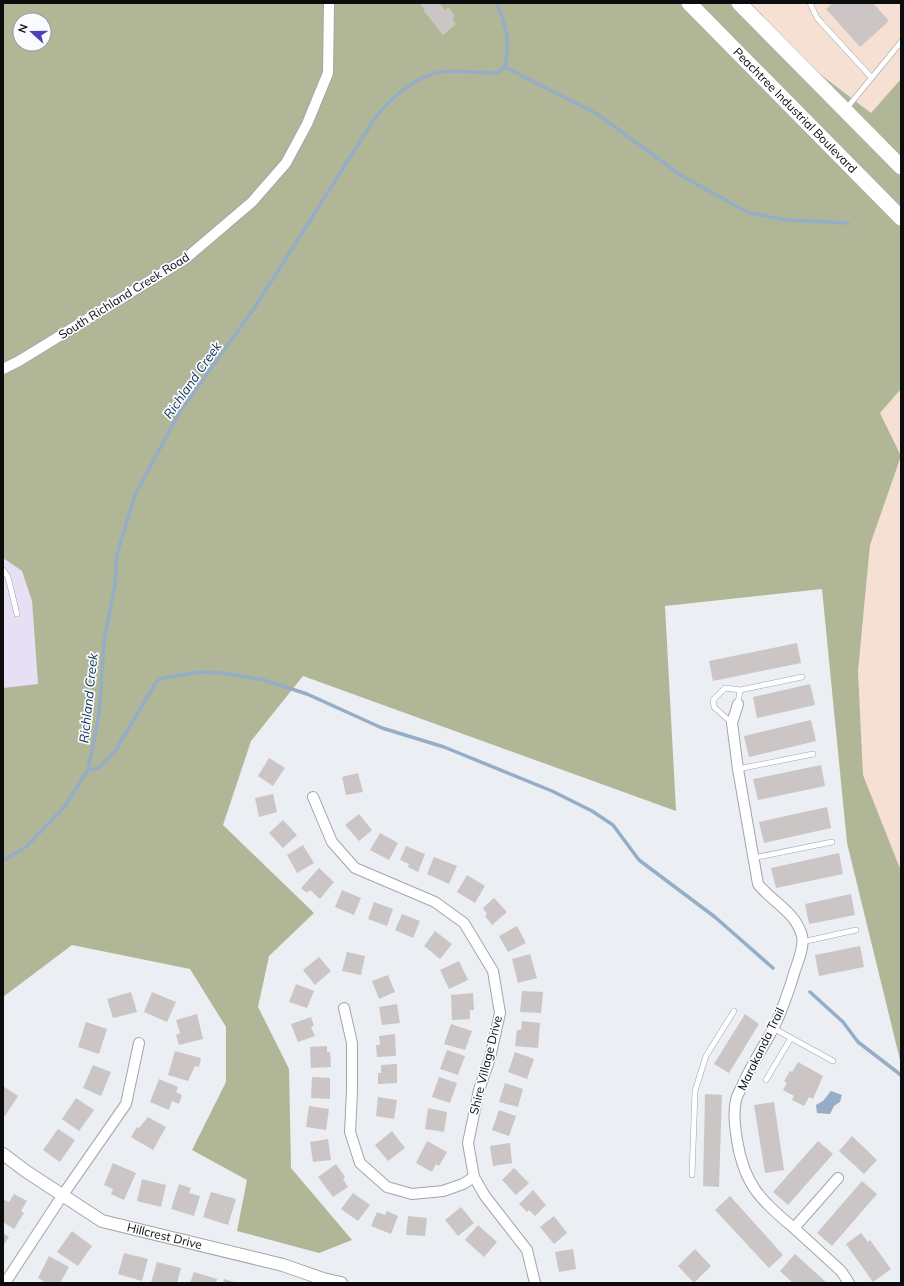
<svg xmlns="http://www.w3.org/2000/svg" width="904" height="1286" font-family="Mulish,sans-serif">
  <rect width="100%" height="100%" fill="#ebeef2"/>
  <path fill="#f6dfd3" d="M742,3H901V79L871,113L803,61Z
    M901,389V456L880,413Z
    M901,456V871L863,775L858,671L870,545Z"/>
  <path fill="#e7e0f5" d="M3,558L22,571L32,601L38,684L3,688Z"/>
  <path fill="#b1b796" fill-rule="evenodd" d="M3,3H742L803,61L871,113L901,79V389L880,413L901,456L870,545L858,671L863,775L901,871V1064L847,843L822,589L665,606L676,811L303,676L251,741L223,825L314,913L269,956L258,1007L289,1069L291,1168L352,1240L319,1253L237,1231L247,1180L192,1150L226,1082V1027L190,969L72,945L3,997V688L38,684L32,601L22,571L3,558ZM20,20H44V44H20Z"/>
  <path fill="#96adc7" d="M831,1091L842,1095L840,1102L834,1106L830,1114L817,1113L816,1105L823,1101Z"/>
  <g fill="none" stroke-linecap="round" stroke-linejoin="round">
    <path stroke="#96adc7" stroke-width="3.5" d="M505,67L597,114L682,176L749,213L786,220L848,223
      M88,770L99,768L116,750L156,682L162,678L200,672L224,673L264,680L307,694L382,728L444,747L552,791L592,811L613,825L639,860L715,917L773,968
      M3,861L27,846L65,806L88,770L99,715L104,642L115,584L117,554L135,495L179,413L255,307L375,118C391,99 411,79 436,73C448,69 483,73 497,73L505,67C510,38 507,30 497,3
      M810,992L843,1022L858,1042L901,1075"/>
  </g>
  <path fill="#cbc6c5" d="M420,3H439L445,10L448,7L455,16L452,19L456,24L443,35L424,11L425,10Z
    M833,3H873L889,21L860,47L826,9Z
    M797,643L801,663L713,681L709,661Z
    M810,684L815,705L757,718L753,697Z
    M811,720L816,741L749,757L744,736Z
    M269,758L285,768L273,786L258,776Z
    M821,765L825,786L758,800L753,779Z
    M358,773L363,792L346,795L342,777Z
    M273,794L277,812L259,817L255,798Z
    M827,807L831,828L764,843L759,822Z
    M359,814L372,830L359,841L345,825Z
    M283,820L297,835L283,848L269,833Z
    M380,833L398,843L389,860L370,850Z
    M303,845L314,863L297,873L287,855Z
    M406,846L425,854L418,872L408,867L409,864L400,860Z
    M839,853L843,874L776,888L771,868Z
    M434,857L457,866L449,884L427,874Z
    M319,868L334,882L320,899L310,890L307,893L301,888Z
    M467,875L485,886L475,903L457,892Z
    M342,890L361,898L354,915L335,907Z
    M851,894L855,915L809,924L805,904Z
    M494,898L507,912L492,925L485,916L487,914L483,908Z
    M374,902L393,909L387,926L368,919Z
    M402,914L420,921L413,938L395,930Z
    M517,926L526,943L508,952L499,936Z
    M435,931L452,944L440,959L424,946Z
    M860,946L864,967L819,976L815,955Z
    M347,952L365,956L361,975L342,971Z
    M530,954L537,978L518,983L512,959Z
    M319,957L331,971L315,985L303,970Z
    M459,961L468,980L449,989L440,970Z
    M388,975L395,992L379,999L372,981Z
    M296,984L314,991L307,1008L289,1002Z
    M522,991L543,992L541,1013L520,1012Z
    M131,992L137,1012L113,1018L107,999Z
    M152,992L176,1002L167,1022L144,1012Z
    M473,993L474,1010H470V1019L452,1020L451,995Z
    M397,1004L400,1023L382,1025L379,1007Z
    M197,1014L203,1039L179,1045L176,1035L180,1033L176,1020Z
    M745,1014L759,1024L729,1073L714,1064Z
    M311,1017L314,1026L311,1027L315,1036L298,1042L291,1024Z
    M522,1021L540,1023L538,1048L515,1046L517,1030H521Z
    M86,1022L107,1029L99,1054L78,1047Z
    M451,1024L472,1031L465,1050L444,1044Z
    M395,1034L396,1056L377,1057L376,1045H380L379,1036Z
    M327,1046V1052H330L331,1067L311,1068L310,1047Z
    M447,1050L465,1056L458,1075L440,1069Z
    M175,1051L201,1058L199,1067L195,1066L188,1081L168,1075Z
    M515,1052L534,1059L527,1079L508,1072Z
    M798,1062L823,1076L813,1099L809,1097L804,1106L792,1100L794,1096L783,1090L787,1083L784,1081L790,1071L792,1072Z
    M397,1064V1083L378,1084V1073H381V1065Z
    M93,1065L111,1072L101,1096L83,1088Z
    M312,1077L330,1078V1099L311,1098Z
    M439,1077L457,1083L450,1103L432,1097Z
    M159,1079L178,1087L176,1092L182,1095L179,1104L172,1101L169,1110L150,1102Z
    M505,1083L523,1089L518,1107L499,1102Z
    M3,1086L18,1096L5,1116L3,1115Z
    M705,1094L722,1095L719,1187L703,1186Z
    M378,1097L397,1100L394,1119L376,1116Z
    M76,1098L94,1110L79,1131L62,1119Z
    M774,1102L784,1170L765,1173L754,1105Z
    M309,1106L329,1109L326,1130L306,1127Z
    M428,1108L447,1112L444,1132L425,1129Z
    M499,1110L516,1116L509,1136L492,1130Z
    M148,1117L166,1127L153,1150L131,1137L137,1127L139,1128Z
    M58,1129L75,1140L60,1162L43,1150Z
    M392,1131L405,1148L388,1161L375,1145Z
    M852,1136L877,1160L864,1174L839,1151Z
    M328,1139L331,1160L313,1162L310,1142Z
    M427,1141L447,1152L439,1166L436,1164L432,1172L416,1163Z
    M818,1141L833,1154L788,1205L773,1192Z
    M510,1143L512,1163L493,1166L490,1146Z
    M113,1163L136,1173L124,1200L111,1194L113,1189L104,1185Z
    M336,1164L345,1177L343,1179L348,1187L333,1197L318,1177Z
    M514,1168L529,1183L516,1195L502,1180Z
    M142,1179L166,1185L161,1207L137,1201Z
    M862,1181L877,1194L832,1246L817,1233Z
    M179,1184L191,1188L189,1193L200,1196L194,1216L171,1209Z
    M533,1190L546,1205L535,1216L529,1210L527,1212L519,1204Z
    M211,1192L236,1199L228,1225L203,1217Z
    M353,1193L370,1205L358,1221L341,1209Z
    M14,1194L27,1201L21,1211L24,1213L14,1229L3,1222V1199L9,1202Z
    M730,1196L783,1255L769,1268L715,1210Z
    M461,1207L474,1223L458,1236L445,1220Z
    M387,1211L398,1216L391,1234L371,1226L377,1212L385,1215Z
    M408,1216L427,1218L425,1236L406,1235Z
    M554,1216L567,1233L554,1244L540,1227Z
    M478,1225L497,1242L484,1257L465,1240Z
    M72,1231L92,1246L78,1266L57,1252Z
    M3,1233L9,1237L3,1246Z
    M861,1233L868,1242L870,1240L891,1269L873,1282L846,1244Z
    M573,1249L576,1269L559,1272L555,1252Z
    M695,1249L711,1266L694,1283L678,1266Z
    M124,1253L148,1259L142,1281L118,1274Z
    M795,1254L827,1283H793L780,1271Z
    M49,1256L69,1267L60,1283H46L38,1278Z
    M157,1262L181,1268L177,1283H151Z
    M194,1272L217,1279L216,1283H190Z
    M224,1279L238,1283H223Z"/>
  <g fill="none" stroke-linecap="round" stroke-linejoin="round">
    <defs>
      <path id="service" d="M810,3L817,18L871,77
        M846,109L901,42
        M3,570L8,577L17,614
        M738,704L740,690L802,677
        M732,723L714,707L713,700L725,688L740,690
        M738,769L813,754
        M753,858L832,842
        M802,942L856,930
        M773,1028L833,1061
        M766,1080L791,1038
        M692,1175L695,1091L706,1056L734,1011"/>
      <path id="minor" d="M3,369L19,361L185,259L252,202L286,163L307,124L328,73L329,3
        M738,704L732,723L738,769L758,884C772,902 796,912 802,936C805,948 796,965 793,977C788,993 782,1010 775,1025C765,1045 752,1063 743,1084C741,1089 737,1095 736,1100C733,1112 735,1128 737,1140C744,1184 760,1200 794,1228
        M313,797L332,842L355,868L435,902L464,923L493,971L500,1013L490,1058L479,1090L468,1143L474,1177L485,1196L527,1250L535,1283
        M344,1008L352,1043V1091L350,1132L360,1163L387,1187L412,1194L443,1191L463,1184L474,1177
        M838,1178L794,1228L841,1271L849,1283
        M5,1283L62,1196L126,1104L139,1043"/>
      <g id="tertiary">
        <path id="s1" d="M3,1154L27,1172L102,1221L283,1265L323,1279L341,1283"/>
      </g>
      <g id="primary">
        <path id="s2" d="M689,3L901,218"/>
        <path d="M739,3L901,167"/>
      </g>
    </defs>
    <use href="#service" stroke="#a3a5aa" stroke-width="6"/>
    <use href="#minor" stroke="#a3a5aa" stroke-width="12"/>
    <use href="#tertiary" stroke="#a3a5aa" stroke-width="14"/>
    <use href="#primary" stroke="#a3a5aa" stroke-width="16"/>
    <use href="#service" stroke="#fff" stroke-width="5"/>
    <use href="#minor" stroke="#fff" stroke-width="10"/>
    <use href="#tertiary" stroke="#fff" stroke-width="12"/>
    <use href="#primary" stroke="#fff" stroke-width="15"/>
  </g>
  <g text-anchor="middle" stroke-width="3.5" stroke-linejoin="round" paint-order="stroke">
    <g font-size="12" fill="#0b0c0d" stroke="#f9fbff">
      <text dy="4" stroke="none"><textPath href="#s2" startOffset="151">Peachtree Industrial Boulevard</textPath></text>
      <text transform="translate(124 296) rotate(-32)" y="4">South Richland Creek Road</text>
      <text transform="translate(761 1049) rotate(-64)" y="4">Marakanda Trail</text>
      <text transform="translate(486 1065) rotate(-76)" y="4">Shire Village Drive</text>
      <text dy="4" stroke="none"><textPath href="#s1" startOffset="184">Hillcrest Drive</textPath></text>
    </g>
    <g font-size="13" font-style="italic" fill="#092e52" stroke="#f9fbff">
      <text transform="translate(192 380) rotate(-55)" y="5">Richland Creek</text>
      <text transform="translate(88 698) rotate(-84)" y="5">Richland Creek</text>
    </g>
  </g>
  <rect width="904" height="1286" fill="none" stroke="#0b0c0d" stroke-width="8"/>
  <g transform="translate(32 32) rotate(291)"><circle r="19" fill="#f9fbff" stroke="#9a9b9e"/>
  <path d="M0-3L7 15L0 10L-7 15Z" fill="#4f3fb6"/>
  <text y="-6" font-size="11" font-weight="bold" text-anchor="middle" fill="#0b0c0d">N</text>
  </g>
</svg>
